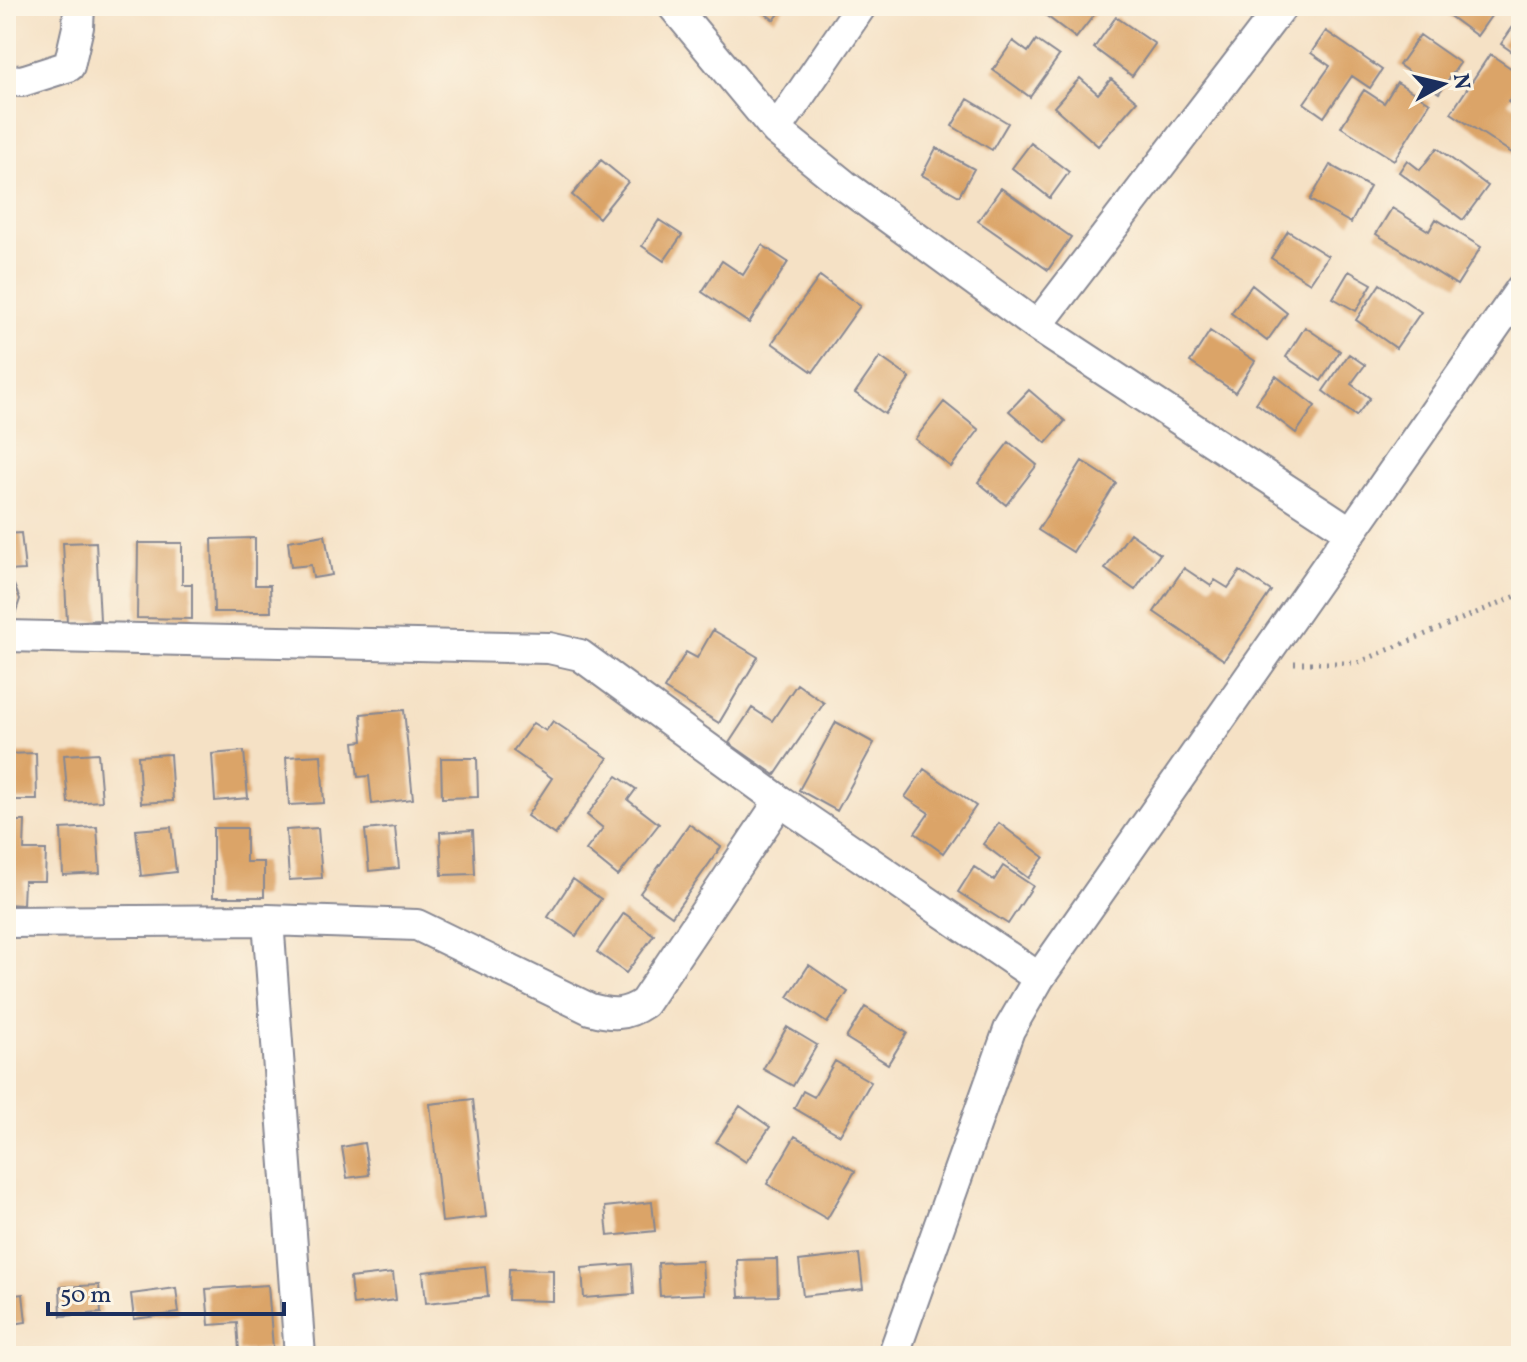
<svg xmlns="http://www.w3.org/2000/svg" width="1527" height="1362" font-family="Vollkorn,serif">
  <rect width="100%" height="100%" fill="#fcf5e5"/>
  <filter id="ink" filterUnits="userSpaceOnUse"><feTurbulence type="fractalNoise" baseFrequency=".0125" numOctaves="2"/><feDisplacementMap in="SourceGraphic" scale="16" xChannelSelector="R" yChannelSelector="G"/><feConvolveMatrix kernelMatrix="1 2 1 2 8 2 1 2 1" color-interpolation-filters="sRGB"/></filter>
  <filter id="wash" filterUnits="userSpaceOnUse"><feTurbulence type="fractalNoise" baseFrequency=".006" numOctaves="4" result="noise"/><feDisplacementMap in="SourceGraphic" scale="32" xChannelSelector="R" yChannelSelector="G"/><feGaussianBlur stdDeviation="1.8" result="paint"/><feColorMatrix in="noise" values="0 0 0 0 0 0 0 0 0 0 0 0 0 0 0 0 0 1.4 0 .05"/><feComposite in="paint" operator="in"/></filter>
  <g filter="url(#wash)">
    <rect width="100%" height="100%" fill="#f5e1c5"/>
    <g id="blocks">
      <path fill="#dba467" d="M755,6H785L774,20Z
        M1044,6H1101L1076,38L1040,11Z
        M1436,6H1498L1477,36Z
        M1116,17L1155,44L1132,76L1094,48Z
        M1519,18L1521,20V58L1501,44Z
        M1326,31L1382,70L1370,88L1352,76L1324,117L1304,103L1330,66L1311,53Z
        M1420,35L1460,63L1439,93L1399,65Z
        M1036,40L1059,56L1030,97L993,70L1013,41L1028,52Z
        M1490,54L1521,75V82L1508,102L1521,110V159L1451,113Z
        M1080,78L1098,94L1111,79L1137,101L1098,146L1054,107Z
        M1397,82L1430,103L1394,160L1341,127L1364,90L1384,103Z
        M968,99L1008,123L992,150L952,126Z
        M1031,143L1069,172L1050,198L1012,168Z
        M936,148L974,169L959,196L922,175Z
        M1437,148L1488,186L1463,220L1399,172L1407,160L1420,170Z
        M601,160L628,182L599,218L572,195Z
        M1330,165L1370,187L1351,223L1310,200Z
        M1001,188L1071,237L1048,270L978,221Z
        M1392,208L1429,231L1436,219L1481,247L1457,285L1376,234Z
        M659,220L682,235L664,261L642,246Z
        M1288,231L1328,256L1310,283L1271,258Z
        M762,245L788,262L749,323L702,292L722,261L743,275Z
        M1349,271L1372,284L1356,311L1333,298Z
        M820,276L860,306L813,372L772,343Z
        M1380,284L1421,312L1396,348L1356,320Z
        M1252,285L1287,313L1267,341L1231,313Z
        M1305,327L1340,351L1321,381L1286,357Z
        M1210,331L1255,361L1235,392L1190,362Z
        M1349,354L1365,365L1351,384L1370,398L1356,416L1323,391Z
        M880,357L910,378L885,414L855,393Z
        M1276,376L1315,406L1296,433L1256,403Z
        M1029,390L1065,421L1046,443L1009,411Z
        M944,402L979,430L951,467L915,439Z
        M1009,442L1037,465L1006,505L978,482Z
        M1082,461L1116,483L1073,552L1038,530Z
        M21,533L25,570L6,571V534Z
        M1130,533L1160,554L1135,590L1105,569Z
        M325,535L332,575L313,578L311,565L291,567L288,541Z
        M255,538V585H270L271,612H214L212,539Z
        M96,542L100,620L67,622L63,543Z
        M138,543H182V584H192V619L137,618Z
        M1184,568L1211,586L1215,580L1228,588L1240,571L1271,591L1224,660L1154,612Z
        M6,581L14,585L20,599L15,614L6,620Z
        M713,630L758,657L719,723L664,689L686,652L697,658Z
        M797,684L824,703L775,775L729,743L752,708L772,721Z
        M404,710L413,799L372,804L369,776L358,777L354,742L363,741L361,714Z
        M553,721L608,758L555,835L527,816L552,778L513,751L533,723L546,731Z
        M836,722L874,743L837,811L799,790Z
        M244,751L248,798L215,801L212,754Z
        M36,753L37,800H6V754Z
        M98,753L102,801L68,803L64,755Z
        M170,754L173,801L141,803L138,756Z
        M321,755L324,803L289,805L286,757Z
        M441,758H477L478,797L442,798Z
        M924,769L976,806L943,853L915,833L929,813L905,797Z
        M617,776L636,789L628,800L659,824L618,876L586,850L603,828L587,815Z
        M6,821H25L24,850H46L45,881H24L23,905L6,904Z
        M999,823L1044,857L1028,878L983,844Z
        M689,824L721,847L672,916L640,893Z
        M97,827L100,873L63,875L61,829Z
        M171,827L176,872L141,876L136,830Z
        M395,827L399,868L369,871L365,830Z
        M213,828H246V862H264V897H213Z
        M318,828L322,878L289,880L286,830Z
        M473,830L475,874L442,875L440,832Z
        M1003,866L1033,886L1008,924L958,892L974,867L994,880Z
        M573,879L601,899L576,936L548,917Z
        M624,913L654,935L626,973L597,952Z
        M809,965L848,992L827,1023L788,997Z
        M865,1007L907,1033L888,1064L846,1038Z
        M787,1027L817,1045L793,1086L763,1069Z
        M835,1061L871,1082L840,1135L794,1108L803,1091L814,1097Z
        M473,1099L486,1217L442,1222L430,1104Z
        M740,1106L770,1127L746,1162L716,1142Z
        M795,1136L855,1171L827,1219L767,1184Z
        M364,1143L369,1175L347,1178L342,1147Z
        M652,1202L655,1231L608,1236L605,1207Z
        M859,1254L863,1289L803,1296L799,1261Z
        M777,1259L778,1296L739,1297L737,1260Z
        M702,1261L704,1294L660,1296L658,1263Z
        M632,1264L634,1294L584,1298L582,1268Z
        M485,1266L488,1297L426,1303L423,1272Z
        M509,1269L553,1270V1301L508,1300Z
        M393,1273L396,1300L353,1305L350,1278Z
        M99,1285L101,1313L61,1316L60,1287Z
        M268,1285L273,1348L239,1351L237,1323L209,1325L206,1289Z
        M176,1288L179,1313L134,1319L131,1294Z
        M23,1294L26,1322L6,1325V1296Z"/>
    </g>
  </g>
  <g filter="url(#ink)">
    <use href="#blocks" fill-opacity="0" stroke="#888892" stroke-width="2"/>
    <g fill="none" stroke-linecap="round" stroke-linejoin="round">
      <defs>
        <path id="street" d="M673,6L776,130L844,185L1037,326L1351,532
          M6,80L22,81L69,66L78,27L79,6
          M776,130L861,6
          M1037,326L1282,6
          M6,636L549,648L580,655L780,801L1039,978
          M268,920L300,1356
          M6,922L268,920L417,925L590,1009C612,1015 625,1016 644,1003L780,801
          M893,1356L1009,1030L1039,978L1521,289"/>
      </defs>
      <use href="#street" stroke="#888892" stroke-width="34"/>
      <path stroke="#888892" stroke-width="5" stroke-dasharray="2 6" stroke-linecap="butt" d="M1294,663H1357L1521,594"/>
      <use href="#street" stroke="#fff" stroke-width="30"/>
    </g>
  </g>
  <rect width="1527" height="1362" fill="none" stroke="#fcf5e5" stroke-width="32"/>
  <g transform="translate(1443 84) rotate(82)" stroke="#fcf5e5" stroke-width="6" paint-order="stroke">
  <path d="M0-6L14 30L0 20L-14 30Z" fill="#1b2f5e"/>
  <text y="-12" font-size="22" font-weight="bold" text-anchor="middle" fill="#1b2f5e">N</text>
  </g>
  <path d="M48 1302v12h236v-12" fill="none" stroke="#1b2f5e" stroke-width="4"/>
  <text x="60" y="1302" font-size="24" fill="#1b2f5e" stroke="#fcf5e5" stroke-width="6" paint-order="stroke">50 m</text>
</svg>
